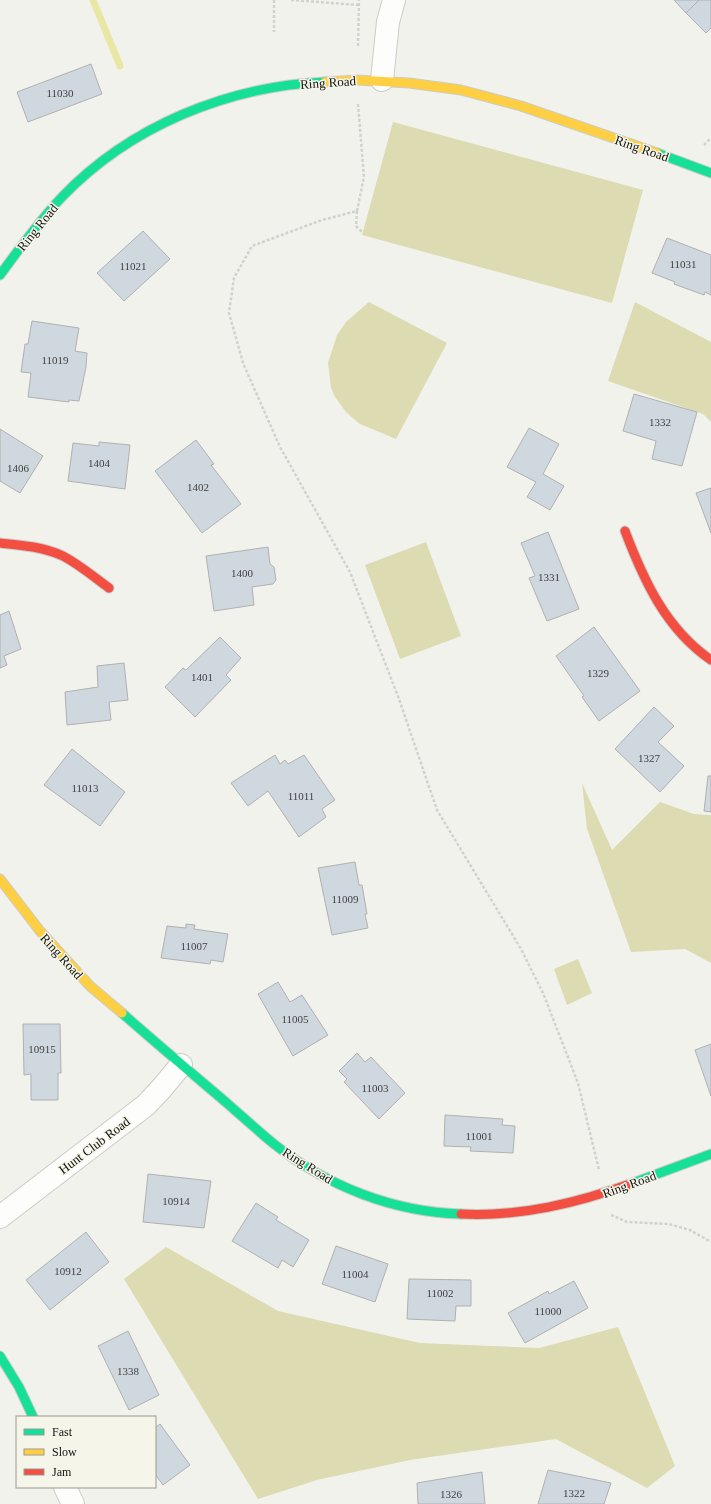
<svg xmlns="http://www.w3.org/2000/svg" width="711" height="1504" font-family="Georgia,serif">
  <rect width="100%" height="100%" fill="#f2f2ed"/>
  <path fill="#dcdbb1" d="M393,122L643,190L612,303L362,235Z
    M369,302L447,343L396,439L360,424L346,412L335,397L331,388L328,363L337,335L346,322Z
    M635,302L711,342V422L703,414L608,381Z
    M426,542L461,636L400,659L365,565Z
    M582,783L612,850L660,802L694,814L711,815V963L685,949L631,952L587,829Z
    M578,959L592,993L567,1005L554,969Z
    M166,1247L278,1311L420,1343L539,1348L618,1327L675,1466L647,1488L556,1439L410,1460L317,1480L258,1499L124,1279Z"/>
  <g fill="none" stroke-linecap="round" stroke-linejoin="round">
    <path stroke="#e9e7a3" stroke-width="7" d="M93,0L120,66"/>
  </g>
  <path fill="#cfd7df" stroke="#b0b1b0" d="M674,0H699L686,13Z
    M699,0H711V28L706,33L686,13Z
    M91,64L102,94L28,122L17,92Z
    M143,231L170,259L124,301L97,273Z
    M667,238L711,255V295L705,292L704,295L674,284L675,282L652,273Z
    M32,321L79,328L75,351L87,353L86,367L79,401L69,400V402L28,397L31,373L21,372L25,344H28Z
    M634,394L697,412L682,466L652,459L656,441L623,431Z
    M529,428L559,444L543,474L564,486L550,510L527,497L536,482L507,467Z
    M0,429L43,456L20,493L0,481Z
    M196,440L214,464L211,465L241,504L202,533L155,471Z
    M99,442L130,445L125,489L68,481L73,443L99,446Z
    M711,488V533L696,493Z
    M548,532L579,609L547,621L529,578L535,576L521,543Z
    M268,547L270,564L274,567L276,580L273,584L252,587L254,605L214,611L206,556Z
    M9,611L21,649L4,656L7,665L0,668V615Z
    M594,627L640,691L599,721L582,697L584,696L556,656Z
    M220,637L241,658L226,675L231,680L195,717L165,687L183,668L186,670Z
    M124,663L128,700L109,702L111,720L67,725L65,692L98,687L97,666Z
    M654,707L674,726L658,742L684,766L660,792L615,749Z
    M72,749L125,792L100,826L44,785Z
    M275,755L280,764L285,760L288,764L304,755L335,800L322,809L326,817L299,837L268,791L248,806L231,783Z
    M708,776H711V812L704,811Z
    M355,862L359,885H362L367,914H365L368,928L332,935L318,868Z
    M186,924L195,925L194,929L228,934L223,962L211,960L210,964L161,958L167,926L186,928Z
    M278,982L290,1002L302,995L328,1035L293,1056L258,994Z
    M23,1024H60L61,1073H58V1100H31V1074L24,1075Z
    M711,1044V1096L695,1050Z
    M357,1053L365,1062L371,1057L405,1093L379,1119L344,1082L347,1079L339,1071Z
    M445,1115L503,1119L502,1125L515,1126L513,1153L470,1151L471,1147L444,1146Z
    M148,1174L211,1181L204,1228L143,1222Z
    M256,1203L278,1217L276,1220L309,1240L293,1267L282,1260L278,1268L232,1241Z
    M86,1232L109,1262L50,1310L26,1280Z
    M336,1246L388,1264L375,1302L322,1284Z
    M409,1279L471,1280V1306H456L455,1321L407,1319Z
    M574,1281L588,1308L525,1343L508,1313L548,1291L549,1294Z
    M128,1331L159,1395L129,1410L98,1346Z
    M160,1424L190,1465L163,1485L155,1474V1428Z
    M548,1470L611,1483L604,1504H538Z
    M482,1472L485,1504H418L417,1483Z"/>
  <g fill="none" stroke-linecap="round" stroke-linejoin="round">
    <defs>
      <path id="street" d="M382,80L388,22L394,0
        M0,1217L146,1105L161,1089L181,1065
        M65,1487L73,1504"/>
      <path id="fast" d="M657,153L711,173
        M0,275C20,248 39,221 62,197C130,126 228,86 325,82
        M122,1013C155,1042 188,1070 221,1098C238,1113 256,1129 274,1144C327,1186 393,1212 461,1214
        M633,1183L711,1154
        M0,1356L19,1387L33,1417"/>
      <path id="slow" d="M325,82L357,80L409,83L461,90L521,106L657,153
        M0,879L40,931L90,986L122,1013"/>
      <path id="jam" d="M625,531C644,581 666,629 711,660
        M0,543C21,545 44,547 63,556C80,565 94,577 109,588
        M461,1214C521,1217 577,1203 633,1183"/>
    </defs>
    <use href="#street" stroke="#ccccc7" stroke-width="24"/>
    <use href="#fast" stroke="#ccccc7" stroke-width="11"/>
    <use href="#slow" stroke="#ccccc7" stroke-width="11"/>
    <use href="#jam" stroke="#ccccc7" stroke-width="11"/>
    <path stroke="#d1d1d0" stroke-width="2.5" stroke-dasharray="3 2" stroke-linecap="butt" d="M274,0V32
      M291,0L359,5
      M358,46L359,0
      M358,104L364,177L357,211L322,220L252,246L234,278L229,313L243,363L280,447L350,572L399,699L437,810L521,949L543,993L578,1083L599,1170
      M704,145L711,138
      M357,211L356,226L363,233
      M611,1215L627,1222L669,1224L690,1230L711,1242"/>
    <use href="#street" stroke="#fdfdfc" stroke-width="22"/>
    <use href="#fast" stroke="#16e098" stroke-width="9"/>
    <use href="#slow" stroke="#ffcf43" stroke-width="9"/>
    <use href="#jam" stroke="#f24e42" stroke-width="9"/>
  </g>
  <g text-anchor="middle" stroke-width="3" stroke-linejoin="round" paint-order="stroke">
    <g font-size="11" fill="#404242">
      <text x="60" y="97">11030</text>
      <text x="683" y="268">11031</text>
      <text x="133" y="270">11021</text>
      <text x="55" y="364">11019</text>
      <text x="660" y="426">1332</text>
      <text x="99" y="467">1404</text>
      <text x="18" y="472">1406</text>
      <text x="198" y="491">1402</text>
      <text x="242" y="577">1400</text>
      <text x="549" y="581">1331</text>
      <text x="598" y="677">1329</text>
      <text x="202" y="681">1401</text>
      <text x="649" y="762">1327</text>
      <text x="85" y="792">11013</text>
      <text x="301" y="800">11011</text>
      <text x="345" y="903">11009</text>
      <text x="194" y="950">11007</text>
      <text x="295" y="1023">11005</text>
      <text x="42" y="1053">10915</text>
      <text x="375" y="1092">11003</text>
      <text x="479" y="1140">11001</text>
      <text x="176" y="1205">10914</text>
      <text x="68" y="1275">10912</text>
      <text x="355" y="1278">11004</text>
      <text x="440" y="1297">11002</text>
      <text x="548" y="1315">11000</text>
      <text x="128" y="1375">1338</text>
      <text x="574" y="1497">1322</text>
      <text x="451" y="1498">1326</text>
    </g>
    <g font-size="13" fill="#11110e" stroke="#f5f5ea">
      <text transform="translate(328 82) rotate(-4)" y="5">Ring Road</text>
      <text transform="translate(642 148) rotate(19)" y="5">Ring Road</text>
      <text transform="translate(37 227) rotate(-51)" y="5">Ring Road</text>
      <text transform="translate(62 956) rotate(48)" y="5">Ring Road</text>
      <text transform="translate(94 1145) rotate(-37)" y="5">Hunt Club Road</text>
      <text transform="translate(308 1165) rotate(32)" y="5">Ring Road</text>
      <text transform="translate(629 1184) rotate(-20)" y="5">Ring Road</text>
    </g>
  </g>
  <rect x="16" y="1416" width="140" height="72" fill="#f5f5ea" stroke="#9a9a92"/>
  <rect x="24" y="1429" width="20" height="6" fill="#16e098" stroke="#9a9a92"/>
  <text x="52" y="1436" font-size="12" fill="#11110e">Fast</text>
  <rect x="24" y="1449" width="20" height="6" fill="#ffcf43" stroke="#9a9a92"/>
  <text x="52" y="1456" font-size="12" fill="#11110e">Slow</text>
  <rect x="24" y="1469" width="20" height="6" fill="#f24e42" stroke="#9a9a92"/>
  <text x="52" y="1476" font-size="12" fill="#11110e">Jam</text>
</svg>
